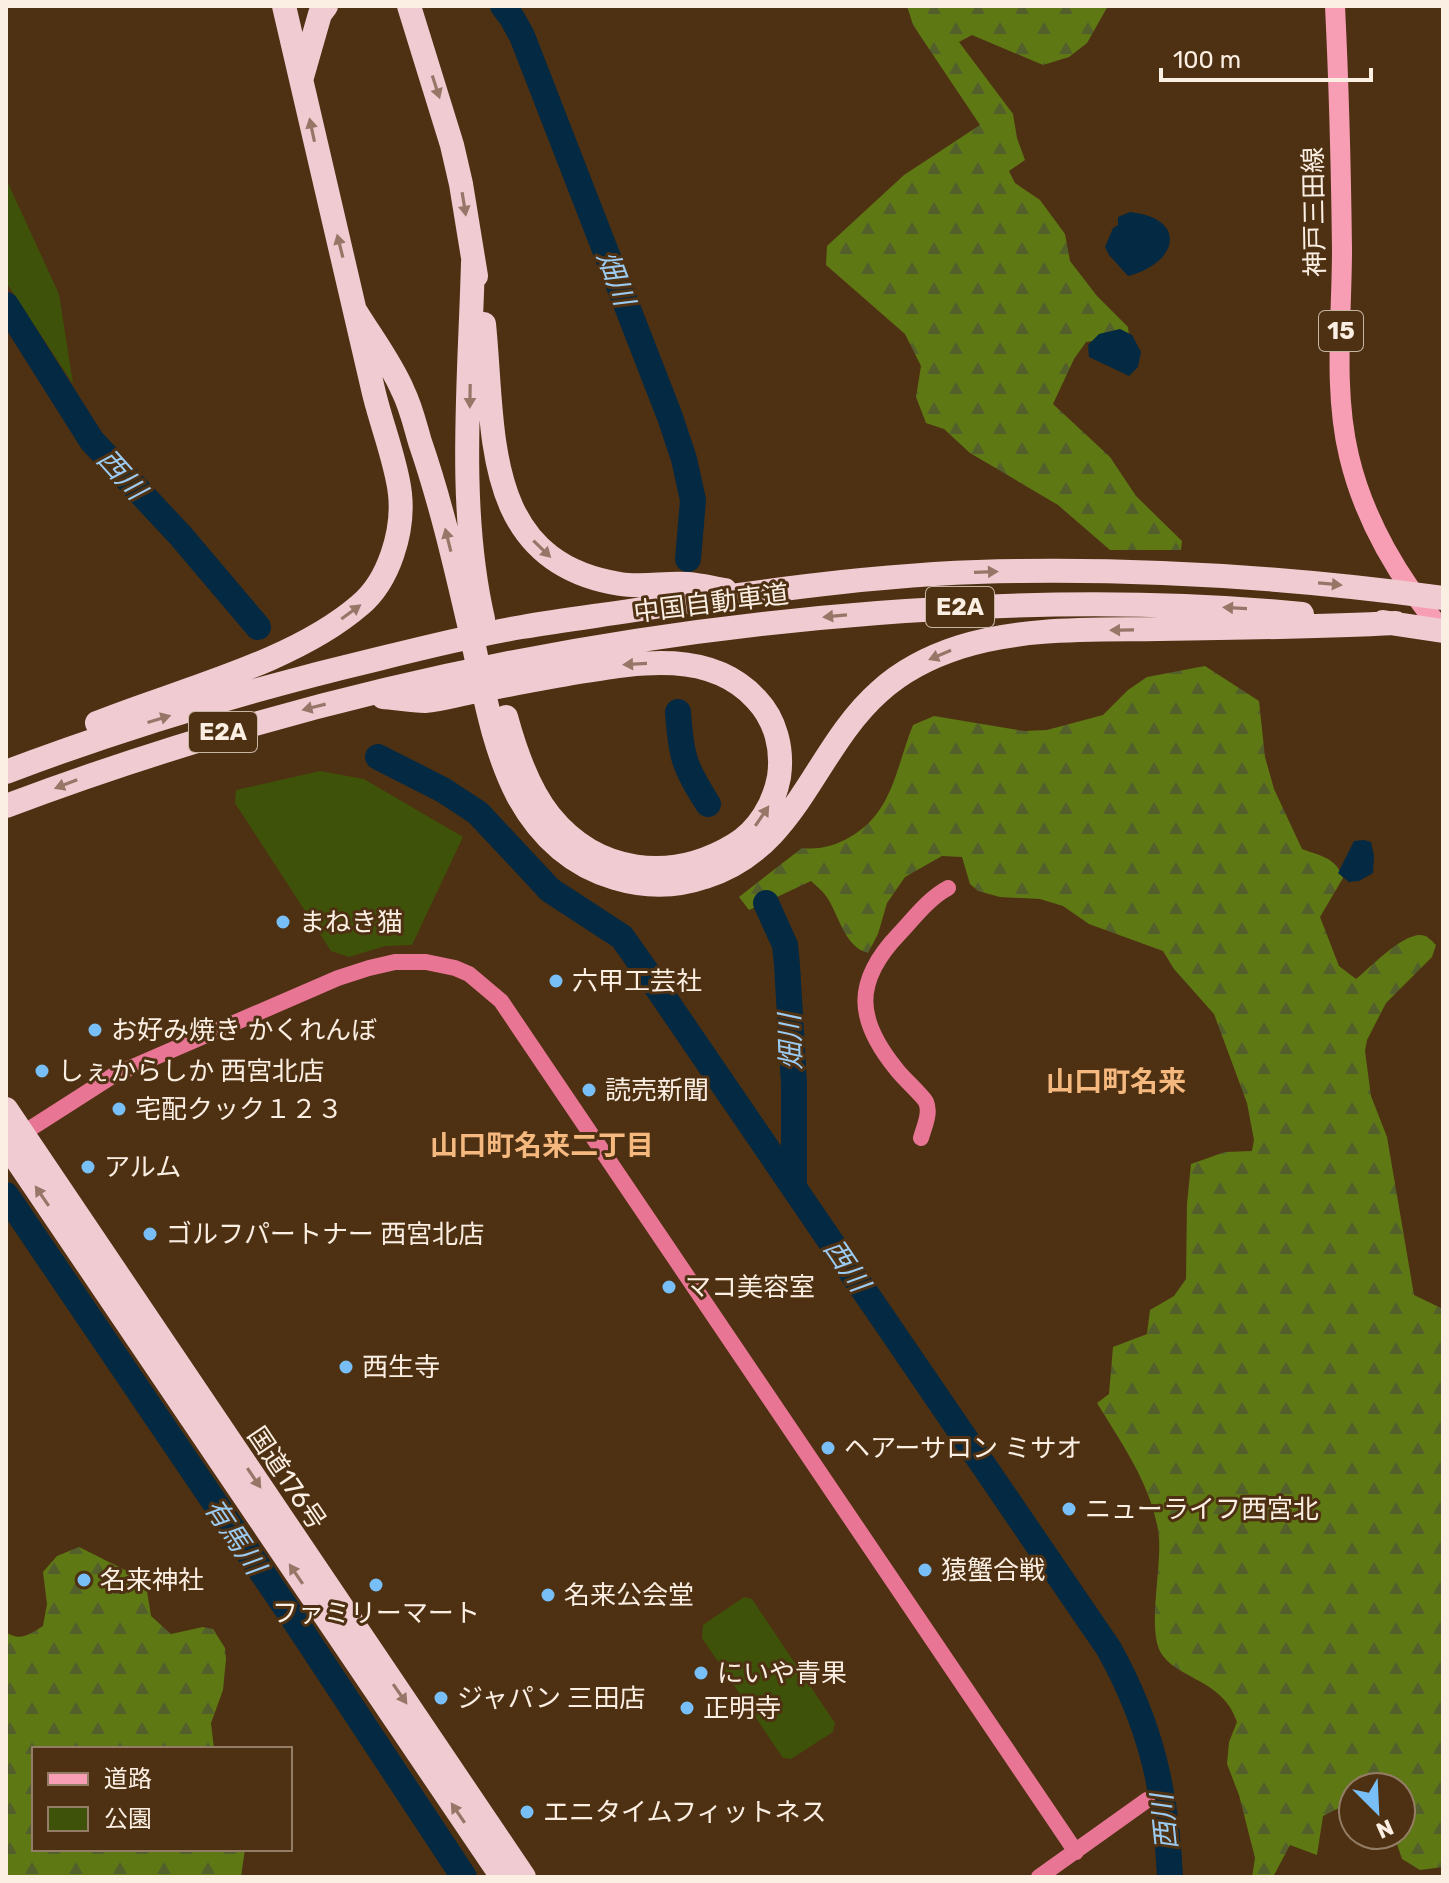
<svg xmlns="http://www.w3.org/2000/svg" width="1449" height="1883" font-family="Rubik,'Noto Sans JP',sans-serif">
  <defs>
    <pattern id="forest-firs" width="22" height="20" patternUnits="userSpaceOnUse" patternTransform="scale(2)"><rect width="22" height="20" fill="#5e7814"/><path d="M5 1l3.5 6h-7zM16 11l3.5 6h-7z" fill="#54602c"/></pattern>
  </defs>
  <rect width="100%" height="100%" fill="#4e3112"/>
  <path fill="url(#forest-firs)" d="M907,6H1108L1087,43L1069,57L1043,65L972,35L959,42L1013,114L1017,138L1025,160L1009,171L1015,183L1040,200L1065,234L1070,261L1097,296L1128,327L1129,335L1086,342L1074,359L1053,404L1110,457L1136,496L1182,541L1181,550H1110L1058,505L970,453L944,429L926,423L916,397L921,366L905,334L826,265L827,246L904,175L980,125L913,25Z
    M1205,666L1259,701L1265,757L1274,789L1302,849C1320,856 1336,857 1343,878L1320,917L1339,966L1356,979C1371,967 1401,935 1420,935C1427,935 1431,940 1436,945L1432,957L1386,1003L1367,1040L1365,1051L1371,1096L1387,1137L1414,1295L1443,1309V1867L1420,1870L1402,1859L1394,1835H1401V1787H1353V1807L1345,1805L1323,1816L1317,1855L1290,1845L1273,1877H1252L1255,1858L1239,1795L1227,1764L1229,1742L1237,1722C1223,1679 1178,1680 1161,1653C1146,1627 1164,1561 1158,1530C1150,1483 1122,1444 1097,1403L1109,1394L1113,1347L1147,1334L1150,1310L1174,1296L1186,1279L1187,1204L1191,1164L1225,1152L1252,1151L1254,1140L1247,1103L1214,1014L1174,969L1163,951L1089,924L1063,906L1040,899L1000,897L978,891L970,884L962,857L942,856L905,877L887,903L878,934L868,953C844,947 839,914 826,896C822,890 816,886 811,881L749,910L739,897L802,848C820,850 834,846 850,837C893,813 896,767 913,725L934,716L1024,731L1047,730L1103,715L1128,690L1147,677Z
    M79,1547L139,1577L146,1585L151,1616L171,1634L203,1627L213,1629L225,1648L226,1659L223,1690L211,1723L214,1749H34V1849H245L241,1877H6V1632C20,1642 30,1634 43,1626L47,1604L43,1572L57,1556Z"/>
  <path fill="#3f5209" d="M6,179L59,294L73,384L6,282Z
    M320,771L364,779L463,837L412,945L385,946L349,957L331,951L235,803L236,790Z
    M744,1597L752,1599L835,1723L833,1732L791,1759L783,1758L702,1638L703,1625Z"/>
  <path fill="#042943" d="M1130,212C1188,218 1179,263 1128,276L1109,255L1105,247L1113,228L1118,225V217Z
    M1120,329L1132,335L1141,352L1138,367L1129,376L1089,357L1088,345L1099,334Z
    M1364,840L1371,842L1374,856L1373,873L1359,881L1349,882L1338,873L1354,841Z"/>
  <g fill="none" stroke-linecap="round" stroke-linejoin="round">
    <path stroke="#042943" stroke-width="26" d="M503,6L512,18L522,36L670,417L684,459L693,500L688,559
      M6,305L92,441L180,535L258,627
      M678,712C681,756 684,767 708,804
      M378,757L443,790L478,813L550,890L622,937L641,964L1109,1649C1151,1725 1166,1791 1170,1877
      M766,903L785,945L787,965L794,1084V1185
      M6,1195L295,1621L464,1877"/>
    <path stroke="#e97595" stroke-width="16" d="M921,1138C924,1127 931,1113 926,1102C923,1096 903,1078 897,1070C856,1020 853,982 899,934C914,918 929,898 948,888
      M14,1139L114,1075L338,978L369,968L395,962H426L455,968L469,974L501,1001L1076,1852
      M1039,1877L1147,1800"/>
    <path stroke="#f89eb4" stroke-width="20" d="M1335,6C1339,87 1341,168 1342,249C1342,317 1333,389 1349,456C1364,520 1400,581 1443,631"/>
    <path stroke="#f0cbd2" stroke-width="24" d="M409,6L452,145L461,184L476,276
      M302,77L320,14L326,6
      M473,262C470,378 457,506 483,619
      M356,312C372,338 391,363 403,391C411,407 415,425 420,442C440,500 454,560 468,620C482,678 490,742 518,796C540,836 571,865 615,878C645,887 676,887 705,877C798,848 813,750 880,691C902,671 932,656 960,647C1023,627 1093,630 1158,629C1237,628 1317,627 1396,623
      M484,324C495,433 481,562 620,584C643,588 666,582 688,584C700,585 713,588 725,590
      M1383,622L1443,631
      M383,697C396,698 411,701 425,701C440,700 457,695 472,692C506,685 540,679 573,673C634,663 709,648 756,699C776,720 783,749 779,777C774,804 758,831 734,845C671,883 597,874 550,816C528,789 515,750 506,717
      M97,723C179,690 293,663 360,605C389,581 404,531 400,494C397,463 380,421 373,389C343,261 314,134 284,6
      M6,772C127,726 252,689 378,659C426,647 474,635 522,627C570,619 619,613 667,605C784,588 900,572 1018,571C1160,569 1303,579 1443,598
      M6,806C288,700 577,636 878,613C1020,602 1161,600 1302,614
      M6,1109L524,1877
      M6,1144L502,1877"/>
  </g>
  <defs><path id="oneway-solid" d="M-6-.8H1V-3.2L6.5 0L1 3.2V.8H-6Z" transform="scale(2)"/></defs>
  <g fill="#977668">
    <use href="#oneway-solid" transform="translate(436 87) rotate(72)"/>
    <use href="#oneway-solid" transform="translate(312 130) rotate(-102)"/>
    <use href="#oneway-solid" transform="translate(464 204) rotate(81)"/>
    <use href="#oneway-solid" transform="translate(340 246) rotate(-104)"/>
    <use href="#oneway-solid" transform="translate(470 396) rotate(91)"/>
    <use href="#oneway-solid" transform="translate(448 540) rotate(-104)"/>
    <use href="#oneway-solid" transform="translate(542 549) rotate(44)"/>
    <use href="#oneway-solid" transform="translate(986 572) rotate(-2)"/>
    <use href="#oneway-solid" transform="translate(1330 584) rotate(5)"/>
    <use href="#oneway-solid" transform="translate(1235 608) rotate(-177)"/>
    <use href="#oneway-solid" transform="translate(351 612) rotate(-36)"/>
    <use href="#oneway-solid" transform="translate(835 616) rotate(175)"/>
    <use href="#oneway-solid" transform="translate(1122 630) rotate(179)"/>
    <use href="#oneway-solid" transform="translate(940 655) rotate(157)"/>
    <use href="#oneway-solid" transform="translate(635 664) rotate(177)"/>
    <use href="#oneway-solid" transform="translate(314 707) rotate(166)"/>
    <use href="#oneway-solid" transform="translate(159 719) rotate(-17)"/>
    <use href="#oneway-solid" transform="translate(66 784) rotate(159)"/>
    <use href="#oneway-solid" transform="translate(762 816) rotate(-56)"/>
    <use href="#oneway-solid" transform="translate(42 1196) rotate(-124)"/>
    <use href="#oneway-solid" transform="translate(254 1478) rotate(56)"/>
    <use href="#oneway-solid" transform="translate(296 1574) rotate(-124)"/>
    <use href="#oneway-solid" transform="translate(400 1694) rotate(55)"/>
    <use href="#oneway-solid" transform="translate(458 1813) rotate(-124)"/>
  </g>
  <g fill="#78bff7" stroke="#4e3112" stroke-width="3">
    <circle cx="283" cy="922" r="8"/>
    <circle cx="556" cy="981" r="8"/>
    <circle cx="95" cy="1030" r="8"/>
    <circle cx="42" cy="1071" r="8"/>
    <circle cx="589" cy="1090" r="8"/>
    <circle cx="119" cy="1109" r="8"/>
    <circle cx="88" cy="1167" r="8"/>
    <circle cx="150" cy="1234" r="8"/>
    <circle cx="669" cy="1287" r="8"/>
    <circle cx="346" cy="1367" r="8"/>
    <circle cx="828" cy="1448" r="8"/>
    <circle cx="1069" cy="1509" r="8"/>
    <circle cx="925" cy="1570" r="8"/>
    <circle cx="84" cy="1580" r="8"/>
    <circle cx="376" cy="1585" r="8"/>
    <circle cx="548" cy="1595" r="8"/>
    <circle cx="701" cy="1673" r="8"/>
    <circle cx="441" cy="1698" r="8"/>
    <circle cx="687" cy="1708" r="8"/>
    <circle cx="527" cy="1812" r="8"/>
  </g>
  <g text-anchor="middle" stroke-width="6" stroke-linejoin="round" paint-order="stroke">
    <g fill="#4e3112" stroke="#c7b5a4" stroke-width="2">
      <rect x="1319" y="311" width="44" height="40" rx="6"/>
      <rect x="926" y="587" width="68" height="40" rx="6"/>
      <rect x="189" y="712" width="68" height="40" rx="6"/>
    </g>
    <g font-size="24" font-weight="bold" fill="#fbeee3">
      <text x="1341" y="339">15</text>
      <text x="960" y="615">E2A</text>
      <text x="223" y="740">E2A</text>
    </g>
    <g font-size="26" fill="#fbeee3" stroke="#4e3112">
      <text transform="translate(1314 212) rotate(-91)" y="9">神戸三田線</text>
      <text transform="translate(711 603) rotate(-7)" y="9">中国自動車道</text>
      <text transform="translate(287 1478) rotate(56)" y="9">国道176号</text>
    </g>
    <g font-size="26" fill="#fbeee3" stroke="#4e3112" text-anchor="start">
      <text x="299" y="931">まねき猫</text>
      <text x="572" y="990">六甲工芸社</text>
      <text x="111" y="1039">お好み焼き かくれんぼ</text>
      <text x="58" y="1080">しぇからしか 西宮北店</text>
      <text x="605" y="1099">読売新聞</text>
      <text x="135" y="1118">宅配クック１２３</text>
      <text x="104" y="1176">アルム</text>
      <text x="166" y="1243">ゴルフパートナー 西宮北店</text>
      <text x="685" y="1296">マコ美容室</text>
      <text x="362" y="1376">西生寺</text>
      <text x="844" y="1457">ヘアーサロン ミサオ</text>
      <text x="1085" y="1518">ニューライフ西宮北</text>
      <text x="941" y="1579">猿蟹合戦</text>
      <text x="100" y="1589">名来神社</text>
      <text x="564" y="1604">名来公会堂</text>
      <text x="376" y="1622" text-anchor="middle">ファミリーマート</text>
      <text x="717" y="1682">にいや青果</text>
      <text x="457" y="1707">ジャパン 三田店</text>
      <text x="703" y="1717">正明寺</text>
      <text x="543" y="1821">エニタイムフィットネス</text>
    </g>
    <g font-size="28" font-style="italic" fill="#9ccbf2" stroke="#4e3112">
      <text transform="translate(616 278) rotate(69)" y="10">畑川</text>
      <text transform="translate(122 474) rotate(48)" y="10">西川</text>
      <text transform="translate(790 1042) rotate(-92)" y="10">畑川</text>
      <text transform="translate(847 1265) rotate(56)" y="10">西川</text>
      <text transform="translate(235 1536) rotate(56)" y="10">有馬川</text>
      <text transform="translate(1164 1822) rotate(-96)" y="10">西川</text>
    </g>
    <g font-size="28" font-weight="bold" fill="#f5b87e" stroke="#4e3112">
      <text x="1116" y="1091">山口町名来</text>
      <text x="542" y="1155">山口町名来二丁目</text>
    </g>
  </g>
  <rect width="1449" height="1883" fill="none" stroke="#fbeee3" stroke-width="16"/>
  <rect x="32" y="1747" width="260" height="104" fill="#4e3112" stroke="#937d66" stroke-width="2"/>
  <rect x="48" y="1773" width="40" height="12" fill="#f89eb4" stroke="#937d66" stroke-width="2"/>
  <text x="104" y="1787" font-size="24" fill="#fbeee3">道路</text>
  <rect x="48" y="1807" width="40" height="24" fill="#3f5209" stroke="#937d66" stroke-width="2"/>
  <text x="104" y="1827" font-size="24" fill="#fbeee3">公園</text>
  <g transform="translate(1377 1811) rotate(156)"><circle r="38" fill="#4e3112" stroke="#937d66" stroke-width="2"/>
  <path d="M0-6L14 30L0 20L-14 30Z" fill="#78bff7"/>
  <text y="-12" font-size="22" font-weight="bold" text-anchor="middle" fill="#fbeee3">N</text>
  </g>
  <path d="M1161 68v12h210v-12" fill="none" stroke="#fbeee3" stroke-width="4"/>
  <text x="1173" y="68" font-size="24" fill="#fbeee3" stroke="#4e3112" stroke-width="6" paint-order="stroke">100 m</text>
</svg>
